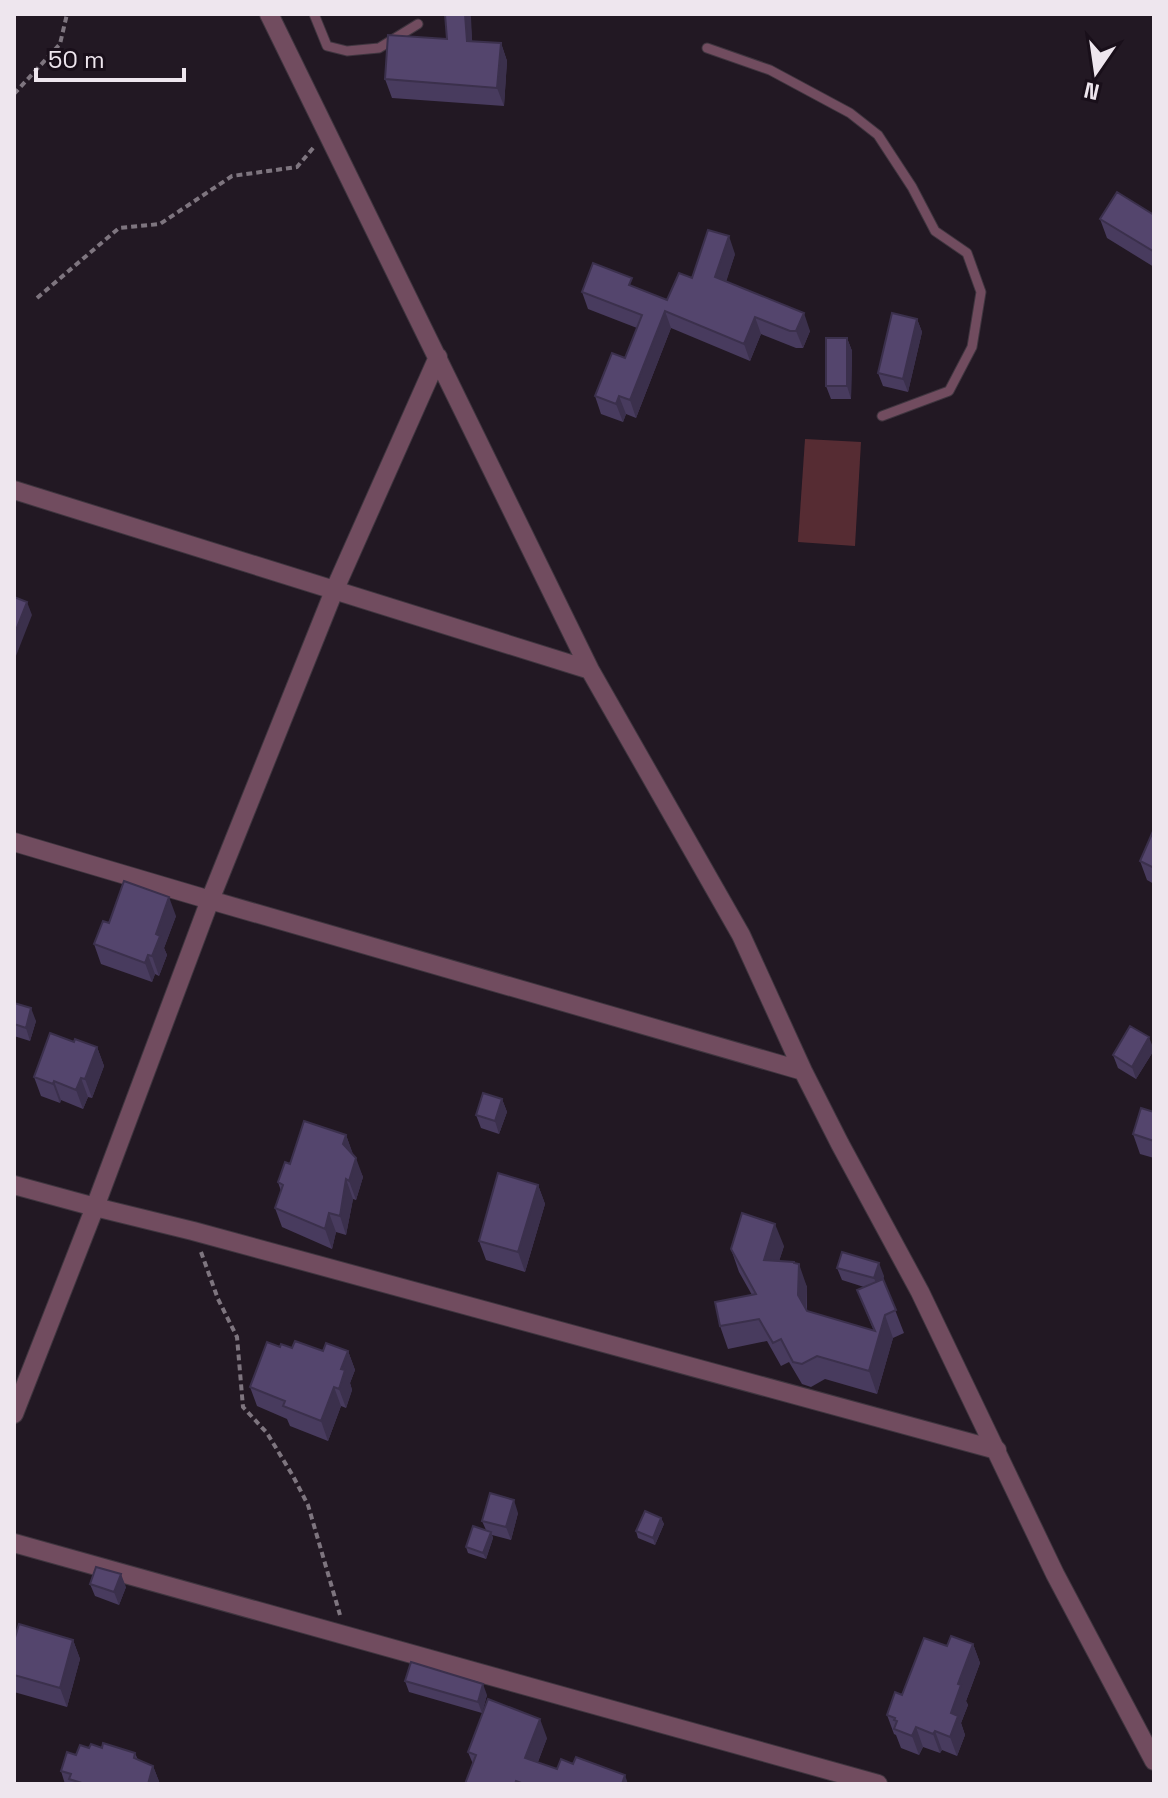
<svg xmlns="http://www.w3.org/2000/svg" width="1168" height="1798" font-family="'Space Grotesk',sans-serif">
  <rect width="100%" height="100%" fill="#221823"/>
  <path fill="#562c33" d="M805,439L861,442L855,546L798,542Z"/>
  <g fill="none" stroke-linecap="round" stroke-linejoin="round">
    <defs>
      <path id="lane" d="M314,14L327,46L347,51L379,48L418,24
        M707,48L770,70L850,113L878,135L912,187L935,231L967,253L981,292L972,347L949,391L882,416"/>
      <path id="street" d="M269,14L590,670L741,935L803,1071L840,1144L920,1292L1055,1574L1154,1761
        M14,490L590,670
        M14,842L210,900L803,1071
        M14,1185L95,1207L193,1231L997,1450
        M14,1414L95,1207L210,900L334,591L438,357
        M14,1543L878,1784"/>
    </defs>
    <use href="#lane" stroke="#3f353f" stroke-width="11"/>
    <use href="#street" stroke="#3f353f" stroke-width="20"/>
    <path stroke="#7e757f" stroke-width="4" stroke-dasharray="6 4" stroke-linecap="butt" d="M14,94L60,44L67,14
      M37,298L119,228L160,224L232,176L297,167L314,147
      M201,1252L218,1299L237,1337L243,1407L267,1433L293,1476L308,1505L340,1615"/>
    <use href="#lane" stroke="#714c5f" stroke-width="9"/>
    <use href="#street" stroke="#714c5f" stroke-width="18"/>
  </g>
  <path fill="#483b5e" d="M445,14H470L472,41L501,43L507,61L504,106L392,98L385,79L447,39Z
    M1154,215V267L1107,238L1100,219Z
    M735,254L726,281L810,331L803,348H796L761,334L750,361L671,328L636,418L626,414L623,422L601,414L595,396L625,358L637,328L588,309L582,292L667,300L692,278Z
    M917,319L922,332L908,392L883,386L878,373Z
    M847,338L852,351L851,399H831L826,386Z
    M1154,829V884L1147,880L1140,861Z
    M176,916L164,948L167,955L159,976L155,974L152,982L101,964L94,944L109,923Z
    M14,1003L36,1021L30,1041L14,1036Z
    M74,1042L97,1047L104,1066L92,1098L88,1097L83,1109L61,1100L60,1103L41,1096L34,1077Z
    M1154,1050L1136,1079L1118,1068L1113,1055Z
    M502,1099L507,1112L499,1134L481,1128L476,1115Z
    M1154,1112V1158L1140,1154L1133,1134Z
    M346,1135L353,1155L363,1177L356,1200L353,1199L346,1235L336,1232L332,1249L282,1227L275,1208L281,1191L278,1182L290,1164Z
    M538,1185L545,1204L525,1272L486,1260L479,1241Z
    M784,1246L779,1261L795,1263L807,1287V1311L874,1331L857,1290L864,1287L842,1280L837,1268L884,1276L883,1279L904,1333L893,1338L877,1394L825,1379L811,1387L802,1384L789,1362L781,1366L767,1341L728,1349L720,1326L752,1295L739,1272L731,1249Z
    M280,1347L323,1351H348L355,1370L350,1383L352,1390L346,1408L341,1406L328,1441L290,1426L287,1419L257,1406L250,1387Z
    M518,1513L511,1540L492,1535L493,1538L486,1559L468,1553L466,1547L486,1530L482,1521Z
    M661,1518L664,1524L655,1545L638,1538L636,1531Z
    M90,1584L126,1587L119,1605L95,1596Z
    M73,1640L80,1659L67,1707L14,1692V1641Z
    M973,1644L980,1663L966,1701L968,1705L961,1723L965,1735L957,1756L942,1750L940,1753L923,1747L919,1755L901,1748L896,1735L894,1734L887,1715L902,1695L947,1646Z
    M405,1681L487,1695L482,1713L409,1692Z
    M547,1738L538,1762L557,1769L628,1784H465L473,1764L468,1752Z
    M102,1748L135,1753L138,1760L153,1766L160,1784H65L61,1771L76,1755Z"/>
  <path fill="#3b304c" d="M465,14H470L471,17L473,59L467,41Z
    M501,43L507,61L504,106L497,88Z
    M729,236L735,254L722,295L715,277Z
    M665,311L671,328L636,418L630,400Z
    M804,313L810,331L803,348L796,331Z
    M755,317L761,334L750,361L744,344Z
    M917,319L922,332L908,392L903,379Z
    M847,338L852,351L851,399L847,386Z
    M619,396L626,414L623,422L616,404Z
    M27,602L32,615L14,661V635Z
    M169,897L176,916L164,948L167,955L159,976L152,956L156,934Z
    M148,955L155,974L152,982L145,963Z
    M31,1008L36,1021L30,1041L26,1028Z
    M1149,1037L1154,1050L1136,1079L1132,1067Z
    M97,1047L104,1066L92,1098L85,1079Z
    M81,1078L88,1097L83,1109L76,1090Z
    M54,1081L61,1100L60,1103L53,1084Z
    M502,1099L507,1112L499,1134L495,1121Z
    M346,1135L353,1154L350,1163L343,1144Z
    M356,1158L363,1177L356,1200L349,1181Z
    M346,1179L353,1199L346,1235L340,1216Z
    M538,1185L545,1204L525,1272L518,1252Z
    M329,1213L336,1232L332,1249L325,1229Z
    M775,1224L784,1246L772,1283L764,1260Z
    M879,1263L884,1276L879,1291L874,1278Z
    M799,1264L807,1287L806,1317L798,1295Z
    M885,1315L893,1338L877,1394L869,1371Z
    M348,1351L355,1370L350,1383L352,1390L346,1408L339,1389L341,1369Z
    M334,1387L341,1406L328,1441L321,1421Z
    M514,1500L518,1513L511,1540L506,1527Z
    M661,1518L664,1524L655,1545L653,1538Z
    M491,1532L493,1538L486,1559L483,1553Z
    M121,1574L126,1587L119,1605L114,1592Z
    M73,1640L80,1659L67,1707L60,1688Z
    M973,1644L980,1663L966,1701L968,1705L961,1723L965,1735L957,1756L950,1737L951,1713L958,1684Z
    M483,1684L487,1695L482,1713L478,1702Z
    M540,1719L547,1738L532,1777L525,1758Z
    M916,1727L923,1747L919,1755L912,1736Z
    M935,1731L942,1750L940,1753L933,1734Z
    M153,1766L160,1784H148Z
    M625,1775L628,1784H622Z"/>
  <path fill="#54456d" stroke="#3b304c" stroke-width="2" d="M445,14H465L467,41L501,43L497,88L385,79L388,35L447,39Z
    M1117,192L1154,215V249L1153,251L1100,219Z
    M708,230L729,236L715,277L804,313L796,331H790L755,317L744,344L665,311L630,400L619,396L616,404L595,396L612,353L625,358L642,315L582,292L593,263L632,278L629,285L667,300L679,273L692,278Z
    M892,313L917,319L903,379L878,373Z
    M826,338H847V386H826Z
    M14,597L27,602L14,635Z
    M1154,829V868L1140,861Z
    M124,881L169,897L156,934L160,936L152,956L148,955L145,963L94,944L103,921L109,923Z
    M14,1003L31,1008L26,1028L14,1024Z
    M1130,1026L1149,1037L1132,1067L1113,1055Z
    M50,1033L74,1042L75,1039L97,1047L85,1079L81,1078L76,1090L54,1081L53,1084L34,1077Z
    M483,1093L502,1099L495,1121L476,1115Z
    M1141,1108L1154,1112V1141L1133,1134Z
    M304,1121L346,1135L343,1144L356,1158L349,1181L346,1179L340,1216L329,1213L325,1229L275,1208L283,1185L278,1182L285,1162L290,1164Z
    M498,1173L538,1185L518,1252L479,1241Z
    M742,1213L775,1224L764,1260L794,1262V1263L799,1264L798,1295L807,1311L875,1331L857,1290L883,1279L896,1310L885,1315L869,1371L817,1356L802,1364L793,1362L781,1339L773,1343L759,1319L720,1326L715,1302L756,1294L731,1249Z
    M842,1252L879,1263L874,1278L837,1268Z
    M295,1341L323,1351L326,1343L348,1351L341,1369L345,1370L339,1389L334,1387L321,1421L283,1406L285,1401L250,1387L267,1342L280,1347L281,1344L292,1348Z
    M490,1493L514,1500L506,1527L482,1521Z
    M645,1511L661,1518L653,1538L636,1531Z
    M473,1526L491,1532L483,1553L466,1547Z
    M96,1567L121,1574L114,1592L90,1584Z
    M19,1624L73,1640L60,1688L14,1675V1641Z
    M951,1636L973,1644L958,1684L961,1685L951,1713L958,1716L950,1737L935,1731L933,1734L916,1727L912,1736L894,1729L897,1721L894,1720L895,1718L887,1715L895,1692L902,1695L924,1638L947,1646Z
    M411,1662L483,1684L478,1702L405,1681Z
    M488,1699L540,1719L525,1758L557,1769L561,1759L573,1764L576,1757L625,1775L622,1784H524L516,1781L515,1784H465L476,1755L468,1752Z
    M103,1743L135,1753L134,1758L153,1766L148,1784H85L69,1779L71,1774L61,1771L67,1752L76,1755L80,1745L89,1748L91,1744L102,1748Z"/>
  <rect width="1168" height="1798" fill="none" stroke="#eee6ee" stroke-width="32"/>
  <g transform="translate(1096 72) rotate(193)" stroke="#190f1a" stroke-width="6" paint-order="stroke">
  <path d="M0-6L14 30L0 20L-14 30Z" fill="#eee6ee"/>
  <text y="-12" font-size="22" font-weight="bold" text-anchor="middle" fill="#eee6ee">N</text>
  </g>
  <path d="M36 68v12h148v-12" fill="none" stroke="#eee6ee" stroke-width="4"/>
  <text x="48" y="68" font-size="24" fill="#eee6ee" stroke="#190f1a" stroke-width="6" paint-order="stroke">50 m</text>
</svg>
